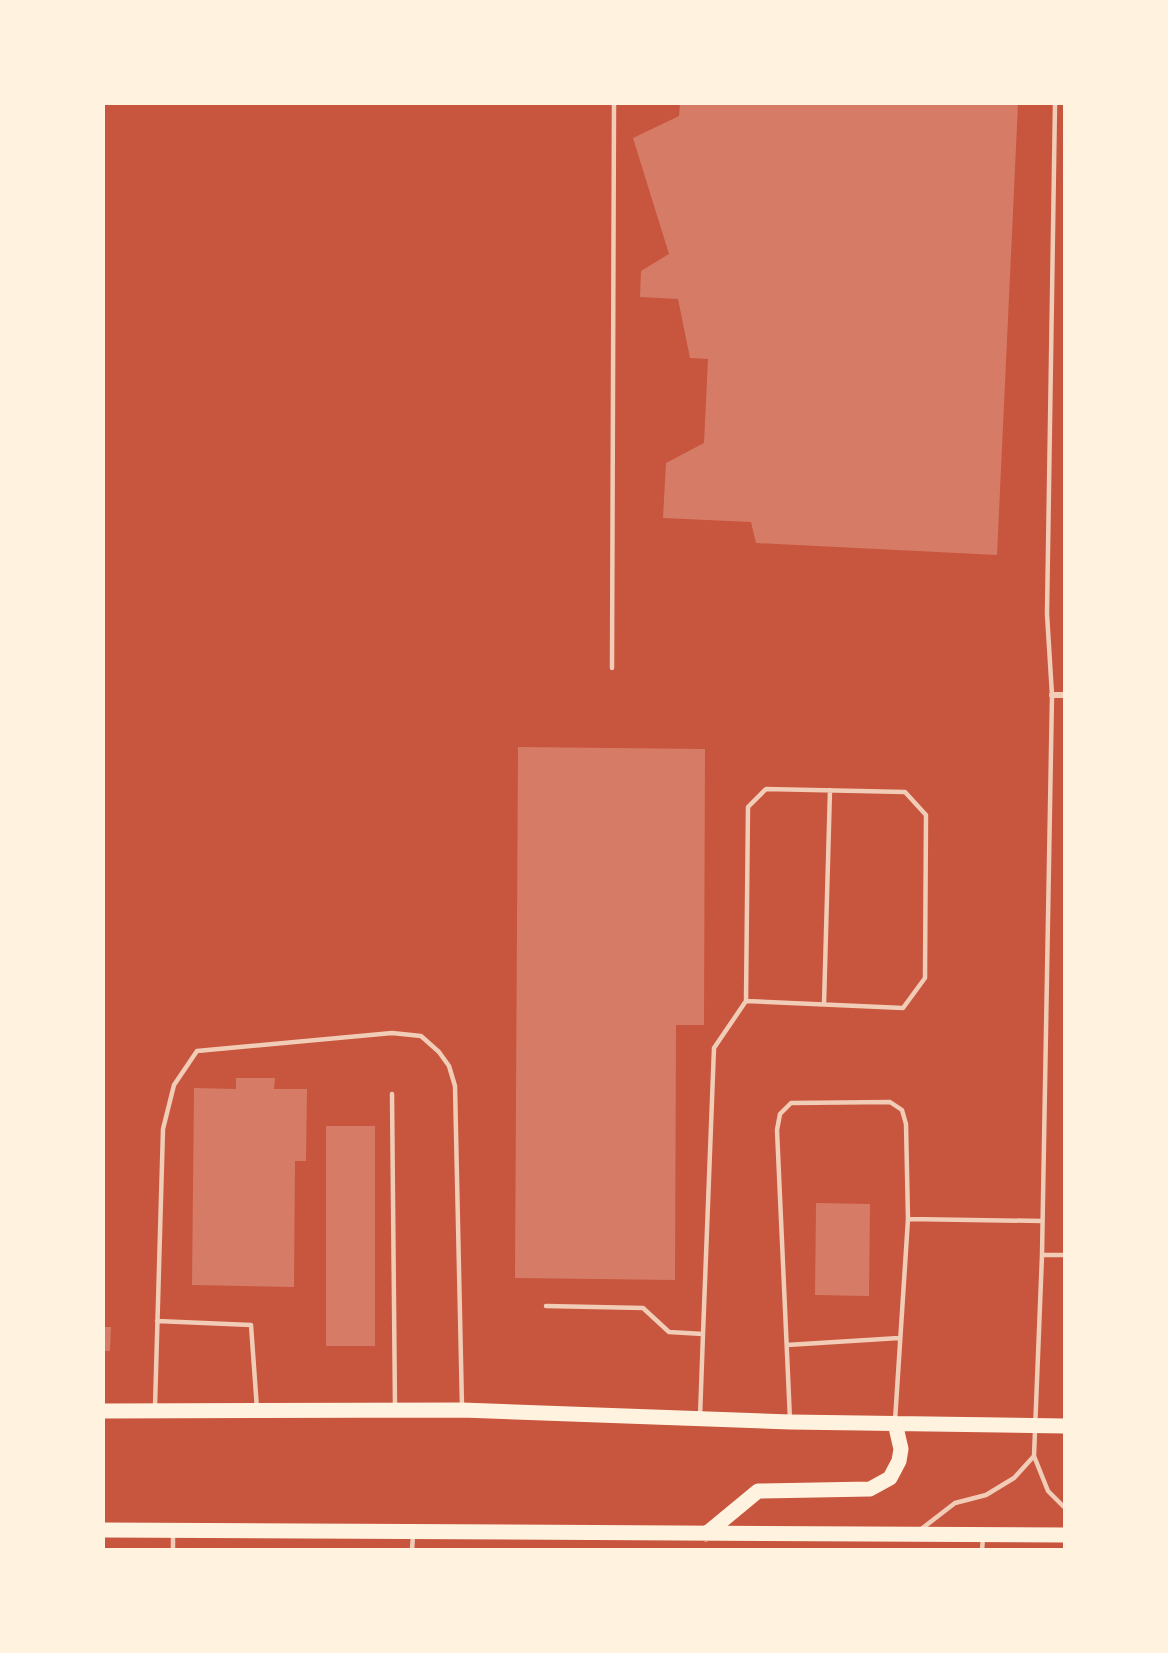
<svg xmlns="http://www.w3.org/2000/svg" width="1168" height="1653" font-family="'Archivo Narrow',sans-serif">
  <rect width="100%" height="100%" fill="#c8553d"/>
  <path fill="#d67c66" d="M680,104H1018L997,555L756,543L751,522L663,518L666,463L704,443L708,359L690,358L678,299L640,297L641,271L669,254L633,138L679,116Z
    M518,747L705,749L704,1025H676L675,1280L515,1278Z
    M236,1078H275L274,1089H307L306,1161H295L294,1287L192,1285L194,1088L236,1089Z
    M326,1126H375V1346H326Z
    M816,1203L870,1204L869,1296L815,1295Z
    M104,1327H111L110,1351H104Z"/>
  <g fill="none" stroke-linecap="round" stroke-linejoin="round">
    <path stroke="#f1ccb7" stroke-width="4.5" d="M1055,104L1047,614L1052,695L1042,1255L1034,1456L1048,1491L1064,1507
      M612,668L614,104
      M824,1004L830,790
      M392,1094L395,1408
      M908,1219L1042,1221
      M1042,1255H1064
      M546,1306L643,1308L669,1332L703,1334L700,1417
      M157,1321L251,1325L257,1409
      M703,1334L714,1048L746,1001L903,1008L925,978L926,815L905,792L766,789L748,807L746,1001
      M787,1345L899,1338
      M155,1407L163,1129L174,1085L197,1051L392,1033L421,1036L439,1052L449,1066L455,1086L462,1407
      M790,1420L777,1130L780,1114L791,1103L890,1102L902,1110L906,1124L908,1219L895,1421
      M920,1530L955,1503L986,1495L1014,1478L1034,1456
      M173,1550V1534
      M412,1550L413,1535
      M982,1550L983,1538"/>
    <path stroke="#f1ccb7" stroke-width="6" d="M1052,695H1064"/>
    <path stroke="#fff3e0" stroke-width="15" d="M104,1411L462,1410L790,1422L1064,1426
      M104,1530L1064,1535
      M706,1534L758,1491L870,1489L890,1478L899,1461L901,1449L895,1423"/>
  </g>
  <rect width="1168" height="1653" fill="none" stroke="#fff3e0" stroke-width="210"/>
</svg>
